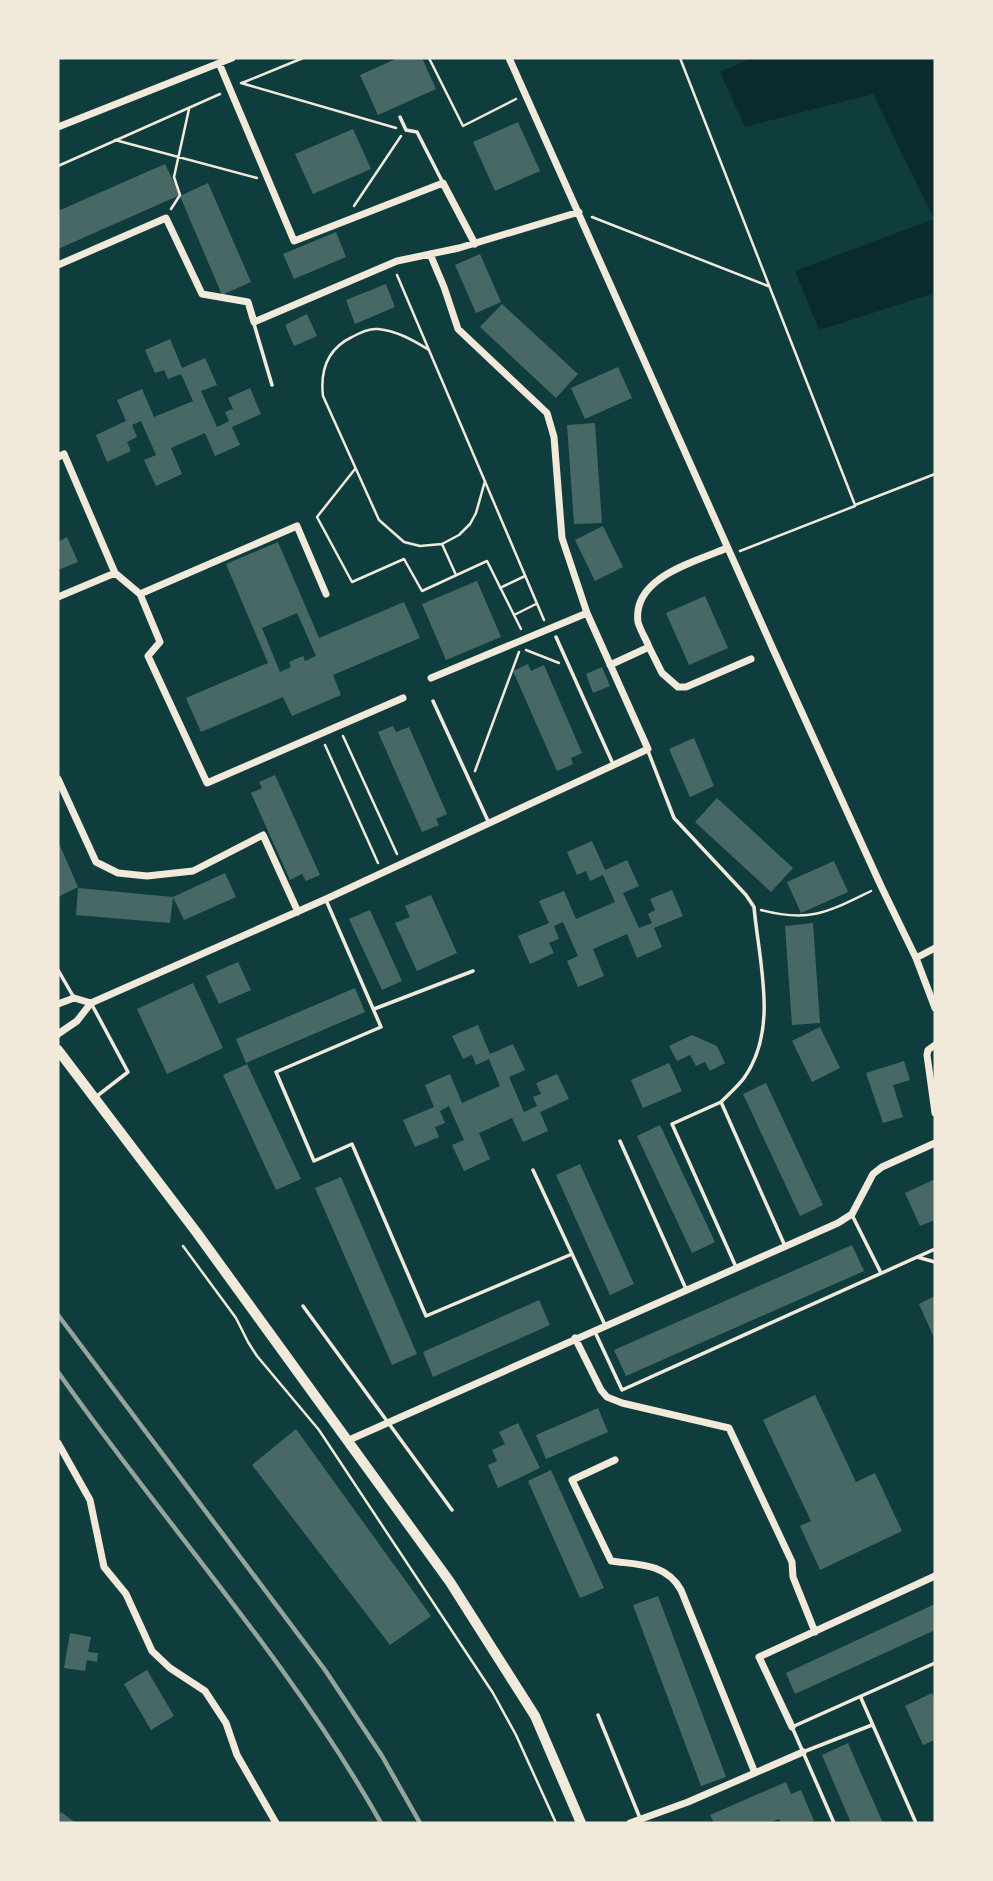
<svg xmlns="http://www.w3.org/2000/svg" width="993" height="1881" font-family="Raleway,sans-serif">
  <rect width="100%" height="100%" fill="#0f3d3e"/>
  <path fill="#0a2a2b" d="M751,58H935V293L819,330L795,271L934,219L873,94L745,127L720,72Z"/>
  <path fill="#486865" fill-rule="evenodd" d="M398,58H422L436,89L378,115L360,75Z
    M518,122L540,171L495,191L473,142Z
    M353,129L371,169L313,194L295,154Z
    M165,164L180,195L58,249V211Z
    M208,183L251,282L222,295L180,196Z
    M336,232L346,257L294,279L283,254Z
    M480,254L501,302L476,313L455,265Z
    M386,284L395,307L355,324L346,300Z
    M502,304L578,374L556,398L480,327Z
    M307,314L317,336L294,346L285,325Z
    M170,339L182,368L205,358L217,385L201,391L217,427L229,421L225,412L233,409L228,398L250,388L261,414L232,427L240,445L215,456L205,433L171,448L182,474L156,486L144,460L156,455L141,421L132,425L137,437L127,442L131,451L107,462L96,435L126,421L117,400L142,389L154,417L193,401L181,374L168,379L164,370L155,373L145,350Z
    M618,367L632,398L585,419L571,388Z
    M595,423L602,523L574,524L567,425Z
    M603,526L623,567L595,581L575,540Z
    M67,537L78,562L58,570V542Z
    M278,542L319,638L404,602L420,638L333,675L341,695L292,716L283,697L201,732L186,698L268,663L226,564ZM297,613L316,656L305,661L303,656L289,662L291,667L280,672L262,628Z
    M477,581L501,637L446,660L422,604Z
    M705,596L728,648L689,665L666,613Z
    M528,664L531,671L544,665L582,753L571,758L573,764L557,771L513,671Z
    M602,667L610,686L593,693L586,674Z
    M393,726L396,732L409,727L447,814L436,819L439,825L422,832L378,732Z
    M694,738L714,786L690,797L669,749Z
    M275,775L320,875L306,881L302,874L290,880L251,793L262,788L259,782Z
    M717,798L793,868L771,892L695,822Z
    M58,841L78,887L58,897Z
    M592,841L605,870L627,860L639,886L623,893L639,928L652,923L648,914L655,910L650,899L672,890L683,916L654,928L662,947L637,958L627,934L593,949L604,976L578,987L567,961L578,956L563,922L554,926L559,939L549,943L554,953L530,964L518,936L549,923L539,901L564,891L576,919L615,902L603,875L590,881L586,871L577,875L567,852Z
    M834,861L848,892L801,913L787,882Z
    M225,873L236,897L184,920L173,897Z
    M78,888L173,897L170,923L76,915Z
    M431,895L457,953L417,971L395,923L410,917L405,906Z
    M370,910L402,981L382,990L349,919Z
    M813,923L820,1023L792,1025L785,926Z
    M238,962L251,990L219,1004L206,976Z
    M193,983L223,1048L167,1074L137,1009Z
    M355,988L365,1012L246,1063L236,1039Z
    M478,1025L490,1054L513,1044L525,1070L509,1077L524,1112L537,1106L533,1097L541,1094L536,1083L557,1074L569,1099L540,1112L548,1131L523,1142L512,1118L479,1133L490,1159L464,1171L452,1145L464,1140L449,1106L440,1111L445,1123L435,1127L439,1137L415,1147L403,1120L434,1107L425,1085L450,1074L462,1103L500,1086L489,1059L476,1065L472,1055L463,1059L452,1036Z
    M820,1027L840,1068L812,1082L792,1041Z
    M692,1035L717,1046L725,1063L710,1071L705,1062L696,1066L690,1055L677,1061L669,1046Z
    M904,1061L910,1080L893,1085L903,1117L883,1123L866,1073Z
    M669,1063L682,1091L643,1108L631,1080Z
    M247,1064L301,1179L276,1190L223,1075Z
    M766,1083L823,1205L800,1216L743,1094Z
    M660,1125L715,1242L692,1253L637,1136Z
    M580,1164L634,1284L610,1295L556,1175Z
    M341,1177L417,1354L392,1365L315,1188Z
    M935,1179V1220L920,1226L905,1193Z
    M852,1245L864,1271L626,1376L614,1350Z
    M935,1296V1340L919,1304Z
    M539,1300L550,1325L433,1377L423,1352Z
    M815,1395L856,1482L875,1473L902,1531L820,1570L800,1526L811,1521L763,1420Z
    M598,1408L608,1432L546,1459L536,1435Z
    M518,1423L540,1468L498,1488L488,1465L497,1461L492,1450L505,1444L499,1432Z
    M296,1429L431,1616L390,1645L252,1465Z
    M551,1470L604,1588L580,1598L528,1481Z
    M658,1596L726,1777L701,1786L633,1605Z
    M935,1604V1630L795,1694L786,1673Z
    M70,1633L91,1637L88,1652L98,1653L97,1662L87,1660L85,1671L64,1668Z
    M147,1670L174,1716L151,1730L124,1684Z
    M932,1693L935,1701V1740L923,1745L905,1706Z
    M848,1743L860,1771L883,1823H851L822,1755Z
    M786,1782L791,1794L801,1790L814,1821L808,1823H781L779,1819L769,1823H714L710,1815Z
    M61,1812L76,1823H58V1816Z"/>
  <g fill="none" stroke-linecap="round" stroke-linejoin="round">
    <path stroke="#f1e9da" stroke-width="2.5" d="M429,58L463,126L516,99
      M680,58L855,505L935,474
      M241,83L396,128
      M242,83L303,58
      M115,140L257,178
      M58,166L220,94
      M354,206L401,136
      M171,209L180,195L174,177L189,109
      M592,217L768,286
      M397,275L544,620
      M429,350C413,340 397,331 378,329C369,328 359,333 352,337C327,349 320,370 323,396L379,520L404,542L420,546L442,544L459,535L470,524L476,513L485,481
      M355,469L317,517L352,582L404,559L422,591L487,561L521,629
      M442,544L456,575
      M740,551L855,506
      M500,588L525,576
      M514,615L536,604
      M526,650L559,663
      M343,736L397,854
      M325,745L378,863
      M475,771L519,652
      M761,910C810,923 828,912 871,891
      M183,1246L236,1318L248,1342L257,1356L319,1430L493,1693L516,1735L556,1823"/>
    <path stroke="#f1e9da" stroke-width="3.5" d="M400,117L406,130L417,132L442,181
      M254,324L272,385
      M556,637L613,764
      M433,701L488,821
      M648,751L674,818L746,895L754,907C759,963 779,1029 744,1078C738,1086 729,1094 721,1102
      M326,900L381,1027L276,1072L314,1161L352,1144L426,1316L572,1254
      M58,970L73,996
      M91,1003L128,1072L97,1096
      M374,1009L473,971
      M620,1141L686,1289
      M533,1170L605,1325
      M852,1215L881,1273
      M917,1257L935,1262
      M736,1267L672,1124L721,1102L785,1246
      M303,1306L452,1510
      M595,1332L622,1390L935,1249
      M861,1698L916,1823
      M598,1715L642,1823
      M803,1752L872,1725
      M834,1823L792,1727L935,1663"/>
    <path stroke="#f1e9da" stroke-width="7" d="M509,58L773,649L881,886L916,958L935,1008
      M219,63L294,241L443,183L475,244
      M58,127L232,58
      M58,265L166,218L202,294L248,302L254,322L397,261L459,248L579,212
      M58,457L64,454L115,573L58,597
      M115,573L140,594L160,642L148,656L207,783L403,698
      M140,594L297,526L326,594
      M649,647L662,673L678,687H686L751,659
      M610,665L649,647C646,639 640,630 638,622C632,577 695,562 727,548
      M431,678L587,613
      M58,779L96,862L118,873L147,876L193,871L263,835L298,912
      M916,958L935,948
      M58,1004L74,998L91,1003
      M58,1034L77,1021L91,1003L326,899L648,749L587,613L562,538L554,437L547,413L458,329L444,287L430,254
      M935,1045L928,1050L927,1055L935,1113
      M575,1338L601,1390L607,1397L622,1403L729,1428L792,1562L793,1577L815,1632
      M349,1440L838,1223L852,1214L873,1174L882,1167L935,1143
      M58,1443L90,1500L104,1567L126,1594L152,1651L170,1668L205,1691L226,1723L237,1755L276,1823
      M615,1460L572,1480L611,1561C639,1565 666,1563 681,1590L755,1773
      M792,1727L759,1657L935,1576
      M630,1823L688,1802L803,1752"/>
    <path stroke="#f1e9da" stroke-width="10" d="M58,1050L197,1233L450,1582L535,1716L581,1823"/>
    <path stroke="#97a49c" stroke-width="4.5" d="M58,1315L325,1670L382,1756L420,1823
      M58,1372C164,1523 290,1661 381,1823"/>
  </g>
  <rect width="993" height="1881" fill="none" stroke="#f1e9da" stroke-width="119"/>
</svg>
